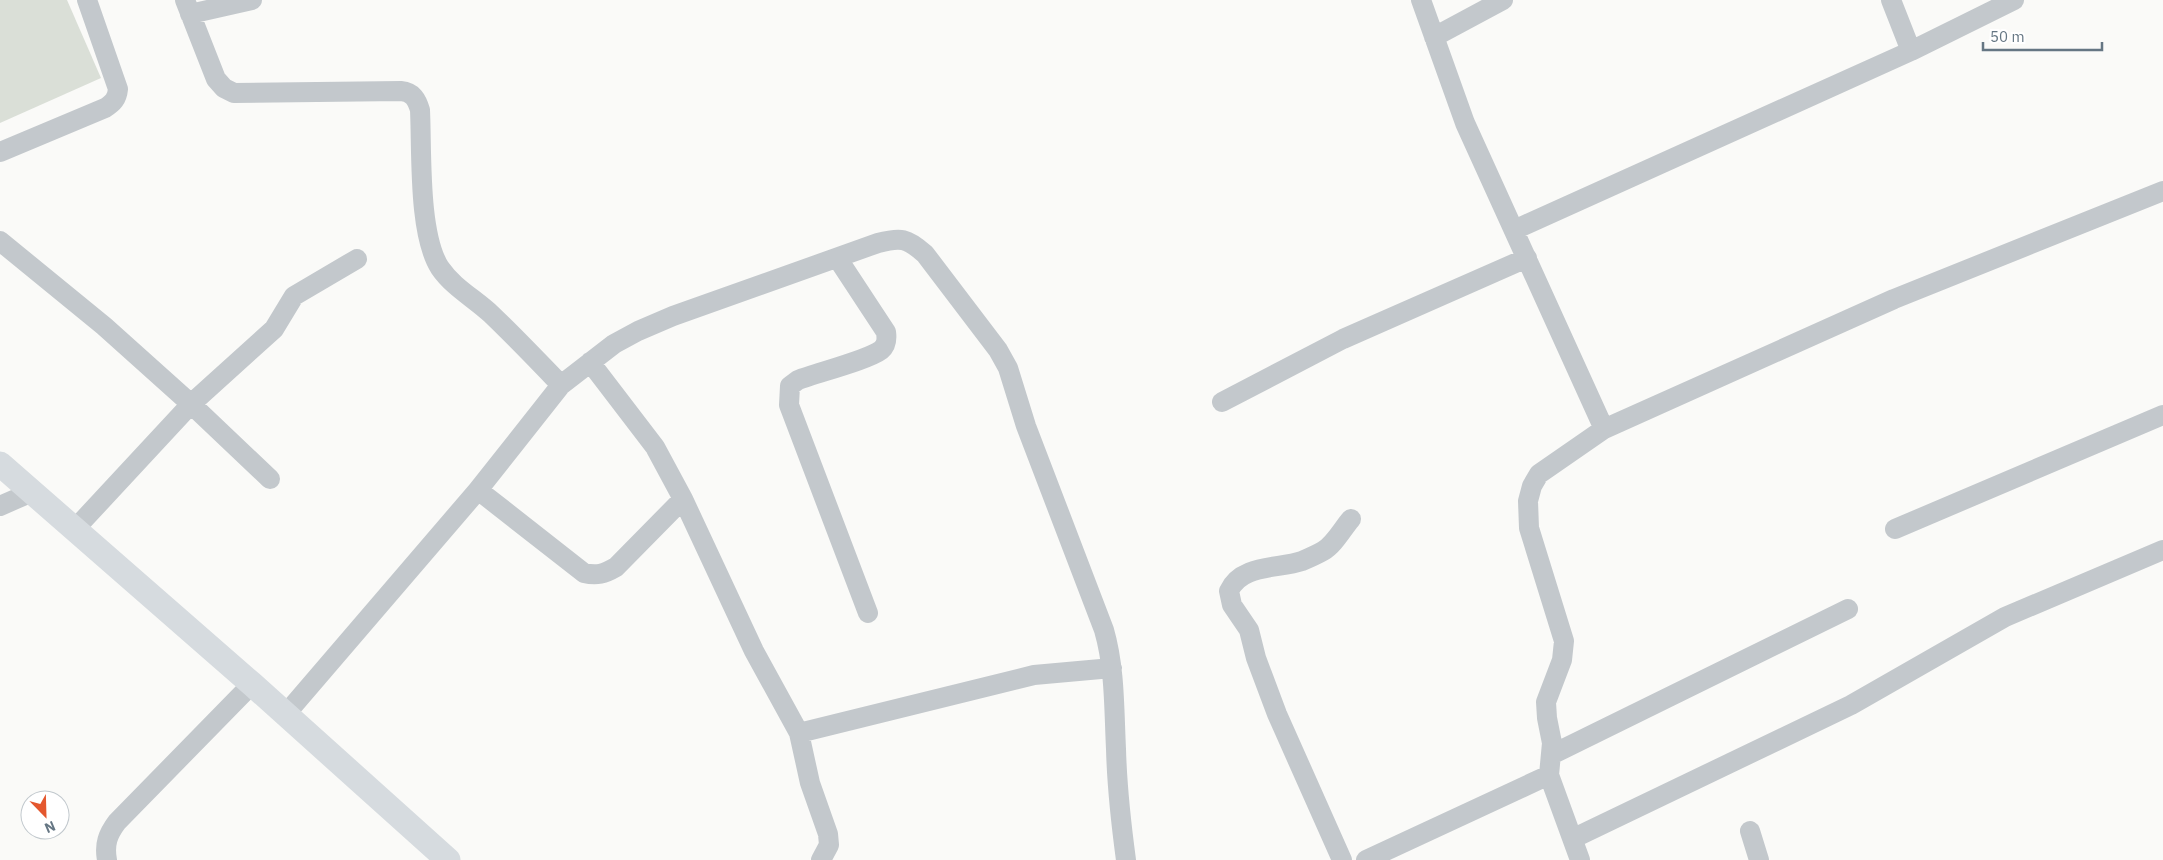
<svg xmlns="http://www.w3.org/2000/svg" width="2163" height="860" font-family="'IBM Plex Sans',sans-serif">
  <rect width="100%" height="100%" fill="#fafaf8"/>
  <path fill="#dadfd7" d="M0,0H67L101,78L0,123Z"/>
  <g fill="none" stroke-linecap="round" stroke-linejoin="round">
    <path stroke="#c3c8cc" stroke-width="20" d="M185,0L216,79L224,88L234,93L401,91C413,92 417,100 420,110C422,151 418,234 440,268C453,287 475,299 491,314C515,337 538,361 561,385L478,490L285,715
      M1421,0L1465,123L1604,429L1539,474L1532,486L1528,501L1529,528L1564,641L1562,660L1546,702L1547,718L1552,743L1549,775L1580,860
      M1891,0L1911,51
      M190,14L252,0
      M1434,37L1503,0
      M0,152L105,108C113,103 117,99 118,89L87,0
      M1514,230L1911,51L2014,0
      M0,241L104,326L191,404L270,479
      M838,259L886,332C887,339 887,345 881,350C868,360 816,373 798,380L790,386L789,405L868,613
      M590,362L655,447L683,499L754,651L799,733L810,783L828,834L829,845L821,860
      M561,385L614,344L638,331L673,316L878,243C901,237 907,238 925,254L998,350L1008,368L1026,426L1104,630C1115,668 1114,709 1116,749C1117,786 1121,823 1126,860
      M1222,402L1343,339L1527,258
      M1604,429L1894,299L2163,191
      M478,490L584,573C597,576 604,574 616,567L683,499
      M0,506L32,492
      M1895,529L2163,415
      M74,530L191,404L274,329L294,296L357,259
      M799,733L1034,675L1112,668
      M1551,755L1848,609
      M1750,831L1759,860
      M1574,838L1851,705L2005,617L2163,550
      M107,860C104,844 108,834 117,822L252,684
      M1342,860L1277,714L1256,658L1249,630L1232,605L1229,591C1241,564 1278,569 1302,561C1309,558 1316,555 1323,551C1334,545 1343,528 1351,519
      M1366,860L1549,775"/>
    <path stroke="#d6dbdf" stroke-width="25" d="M0,464L252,684L448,860"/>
  </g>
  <g transform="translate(45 815) rotate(157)"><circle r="24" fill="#ffffff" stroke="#c1c8cd"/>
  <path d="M0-4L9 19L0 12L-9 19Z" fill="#e4572e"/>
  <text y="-8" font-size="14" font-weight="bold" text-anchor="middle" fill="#657683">N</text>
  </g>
  <path d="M1983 42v8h119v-8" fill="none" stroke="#657683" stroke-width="2.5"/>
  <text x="1990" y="42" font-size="15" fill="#657683" stroke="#ffffff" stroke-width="4" paint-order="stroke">50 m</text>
</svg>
